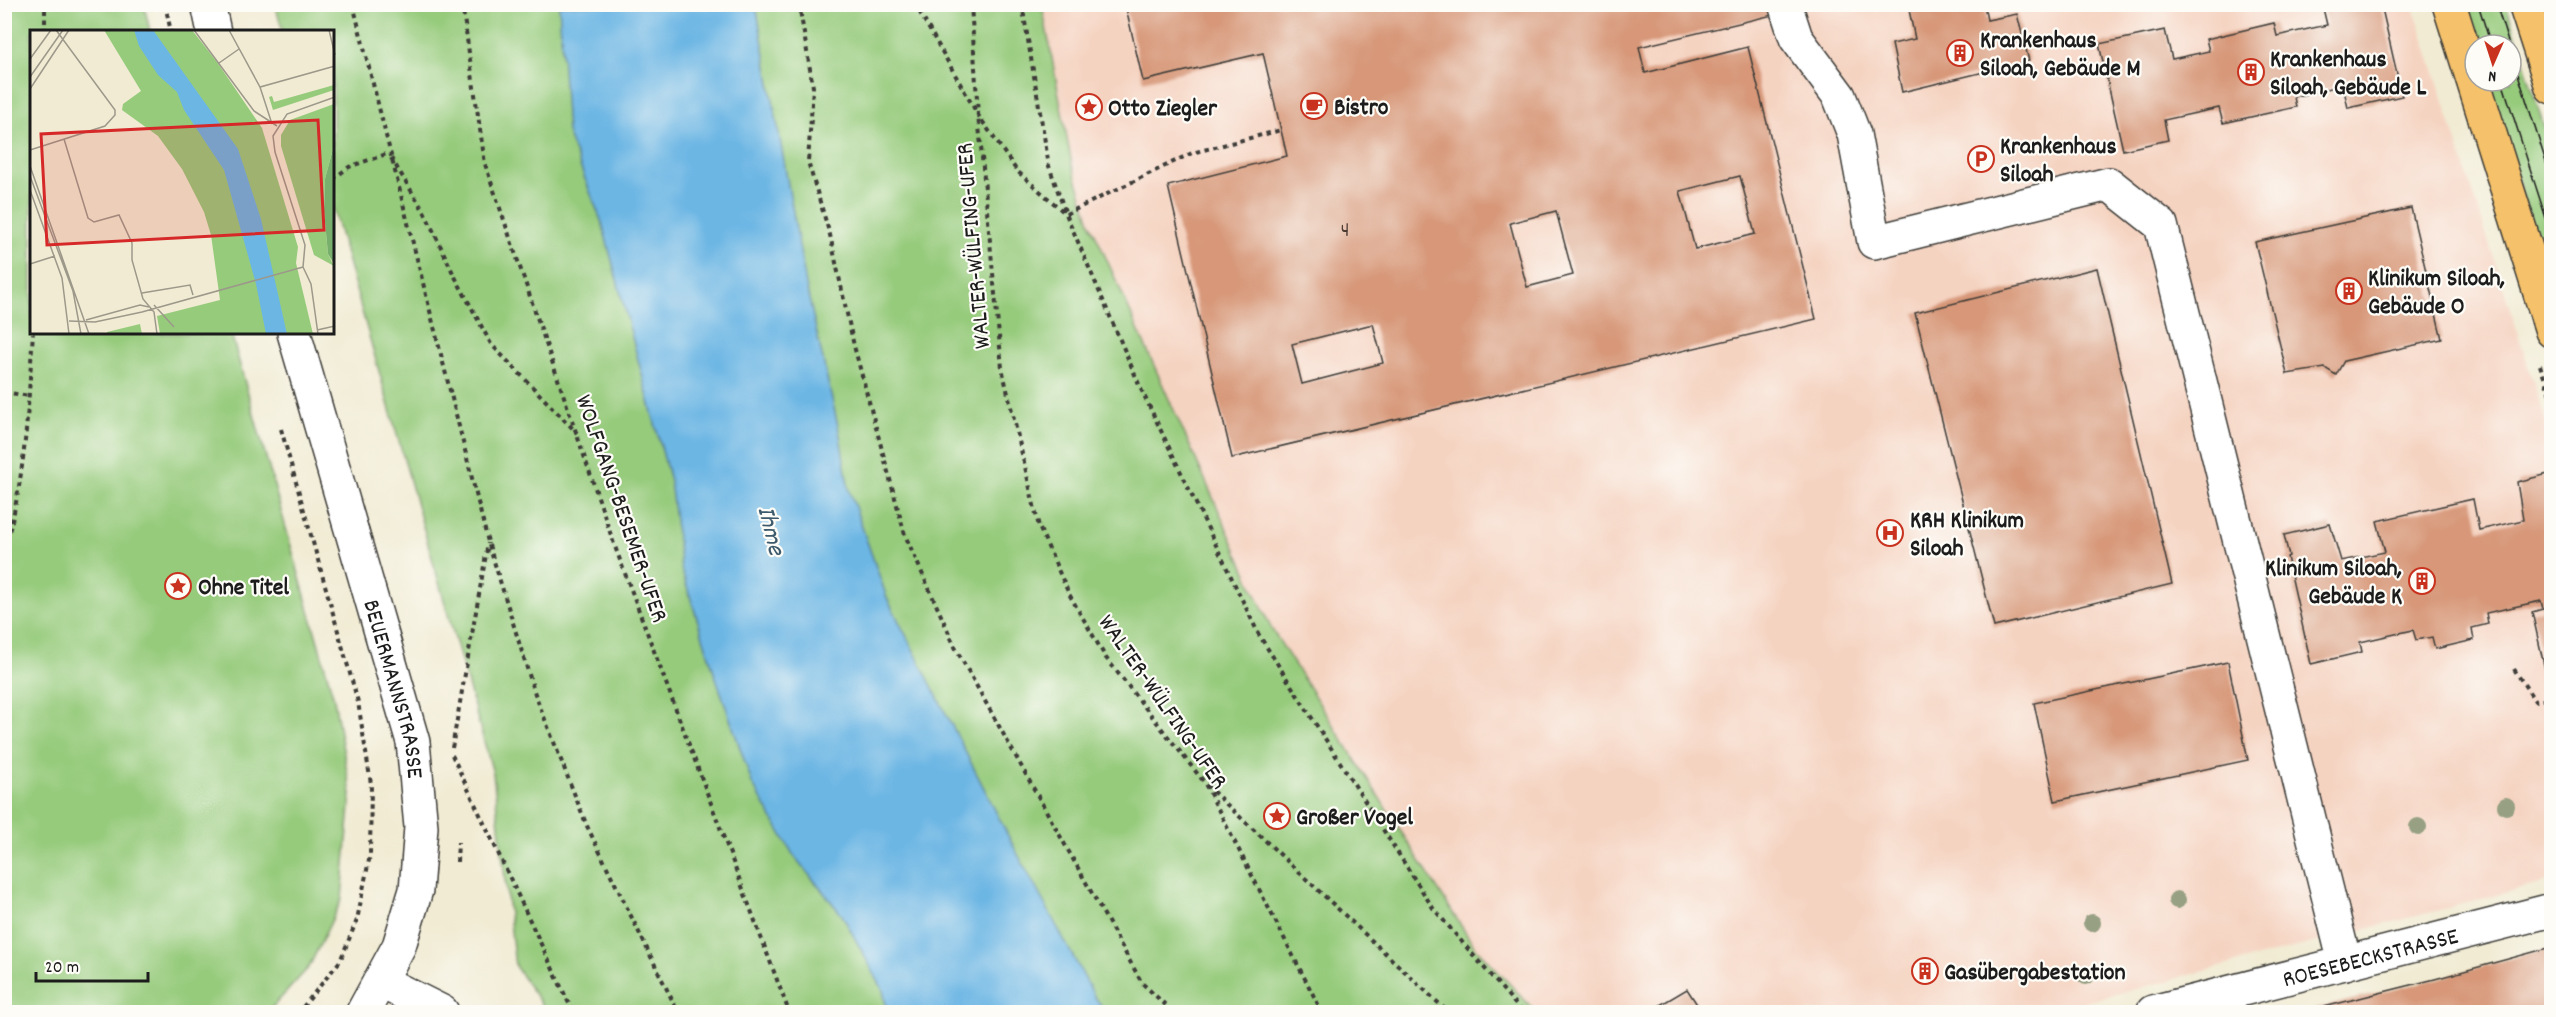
<svg xmlns="http://www.w3.org/2000/svg" width="2556" height="1017" font-family="Dekko,sans-serif">
  <rect width="100%" height="100%" fill="#fdfcf7"/>
  <filter id="ink" filterUnits="userSpaceOnUse"><feTurbulence type="fractalNoise" baseFrequency=".0167" numOctaves="2"/><feDisplacementMap in="SourceGraphic" scale="12" xChannelSelector="R" yChannelSelector="G"/><feConvolveMatrix kernelMatrix="1 2 1 2 8 2 1 2 1" color-interpolation-filters="sRGB"/></filter>
  <filter id="wash" filterUnits="userSpaceOnUse"><feTurbulence type="fractalNoise" baseFrequency=".008" numOctaves="4" result="noise"/><feDisplacementMap in="SourceGraphic" scale="24" xChannelSelector="R" yChannelSelector="G"/><feGaussianBlur stdDeviation="1.35" result="paint"/><feColorMatrix in="noise" values="0 0 0 0 0 0 0 0 0 0 0 0 0 0 0 0 0 1.4 0 .05"/><feComposite in="paint" operator="in"/></filter>
  <g filter="url(#wash)">
    <rect width="100%" height="100%" fill="#f1ebd3"/>
    <path fill="#f5d3c1" d="M1042,5H2413L2551,437V881L2047,1012H1536L1474,946L1271,628L1090,222L1072,165Z"/>
    <path fill="#96cb7c" stroke="#59744c" stroke-width="1.5" d="M5,4L144,5L150,31L32,32V333H231L334,699L351,794L342,899L309,967L268,1012H5Z
      M275,5H1042L1072,165L1090,222L1271,628L1474,946L1536,1012H547L515,966L493,773L333,209V32L283,31Z
      M2463,5H2506L2551,149V286L2487,81H2511V45H2476Z"/>
    <path fill="#6cb6e4" stroke="#446980" stroke-width="1.5" d="M559,5H756L807,290L839,430L849,490L887,598L1015,849L1095,997L1106,1012H887L883,990L842,915L794,856L752,783L715,675L681,568L670,481L602,223L567,132Z"/>
    <g id="blocks">
      <path fill="#d79778" fill-rule="evenodd" d="M1125,4H1775L1777,14L1639,47L1645,73L1748,47L1816,319L1232,458L1168,186L1287,156L1263,53L1143,81ZM1740,176L1755,234L1695,249L1680,191ZM1556,211L1573,275L1527,287L1510,223ZM1373,324L1383,363L1302,384L1292,344Z
        M2322,4H2381L2402,96L2348,108L2343,85L2294,97L2296,107L2223,123L2219,108L2164,120L2168,140L2123,150L2099,44L2165,30L2172,59L2209,51L2206,39L2274,23L2277,36L2327,25Z
        M1908,5H1984L1987,20L2017,14L2029,61L1902,92L1892,44L1915,39Z
        M2411,208L2442,339L2344,361L2336,375L2325,368L2287,374L2255,242Z
        M2097,268L2172,584L1994,627L1915,313Z
        M2552,473V682L2548,683L2532,612L2543,609L2541,601L2486,613L2488,624L2472,628L2474,640L2435,649L2432,637L2416,640L2413,630L2360,642L2362,652L2311,664L2287,557L2289,556L2284,535L2330,524L2341,561L2385,552L2377,521L2473,499L2479,530L2523,520L2517,482Z
        M2228,662L2248,760L2055,801L2034,703Z
        M2552,947V1012H2304L2435,979Z
        M1929,961L1935,974L1921,980L1915,967Z
        M1687,989L1702,1012H1664L1660,1005Z"/>
    </g>
  </g>
  <g filter="url(#ink)">
    <use href="#blocks" fill-opacity="0" stroke="#3c3b37" stroke-width="1.5"/>
    <g fill="none" stroke-linecap="round" stroke-linejoin="round">
      <defs>
        <g id="minor">
          <path d="M208,4L214,32"/>
          <path d="M1785,4L1796,38L1839,96L1854,134L1874,242L2109,184L2161,225L2345,963"/>
          <path id="s1" d="M294,333L413,742L421,827L416,890L399,946L363,1012"/>
          <path d="M382,982L442,1012"/>
          <path id="s2" d="M2153,1012L2552,910"/>
        </g>
        <path id="major" d="M2449,4L2552,331
          M2525,4L2552,87"/>
      </defs>
      <use href="#minor" stroke="#3c3b37" stroke-width="36"/>
      <use href="#major" stroke="#3c3b37" stroke-width="36"/>
      <path stroke="#3c3b37" stroke-width="4" stroke-dasharray="4.5 4.5" stroke-linecap="butt" d="M165,4L171,32
        M353,4L488,542L535,694L587,826L678,1012
        M462,4L485,164L614,544L789,1012
        M799,4L813,87L808,162L830,235L854,346L905,535L956,649L1142,983L1173,1012
        M915,4L978,115L1017,171L1066,214L1192,153L1281,130
        M971,4L978,115L1002,368L1039,527L1069,594L1106,658L1204,782L1322,1012
        M1022,4L1049,166L1066,214L1142,391L1259,635L1433,908L1522,1012
        M45,32V4
        M391,158L425,213L453,273L491,344L577,433
        M333,179L349,167L389,153
        M2540,365L2552,401
        M4,392L29,396
        M281,429L358,702L371,784L370,855L357,920L340,961L299,1012
        M4,548C26,484 28,400 33,333
        M2514,669L2535,701L2552,699
        M452,748L488,543
        M452,755L573,1012
        M1206,785L1448,1012
        M457,862L458,842"/>
      <use href="#minor" stroke="#fff" stroke-width="33"/>
      <use href="#major" stroke="#f5c16b" stroke-width="33"/>
      <path stroke="#1c1c1c" stroke-width="1.5" d="M2478,4L2491,45
        M2496,4L2509,45
        M2511,52L2552,181
        M2502,81L2552,237"/>
    </g>
    <g fill="#97a083">
      <circle cx="2506" cy="806" r="9"/>
      <circle cx="2418" cy="827" r="9"/>
      <circle cx="2177" cy="900" r="9"/>
      <circle cx="2092" cy="923" r="9"/>
      <circle cx="2086" cy="976" r="9"/>
    </g>
  </g>
  <defs>
    <symbol id="building-ring" viewBox="-11 -11 22 22"><circle r="9.5" fill="#fdfcf7" stroke="#c8321e" stroke-width="1.5"/><path d="M-4-6H4V6H1V3H-1V6H-4ZM-2.5-4.3h1.7v1.8h-1.7ZM.8-4.3h1.7v1.8H.8ZM-2.5-1h1.7V.8h-1.7ZM.8-1h1.7V.8H.8Z" fill="#c8321e"/></symbol>
    <symbol id="cafe-ring" viewBox="-11 -11 22 22"><circle r="9.5" fill="#fdfcf7" stroke="#c8321e" stroke-width="1.5"/><path d="M-5.5-4.5H6V0H3Q3 3.5 0 3.5H-2.5Q-5.5 3.5-5.5 0ZM3-3.2v2h1.7v-2ZM-6 4.5H4V6H-6Z" fill="#c8321e"/></symbol>
    <symbol id="sight-ring" viewBox="-11 -11 22 22"><circle r="9.5" fill="#fdfcf7" stroke="#c8321e" stroke-width="1.5"/><path d="M0-6L1.8-2.2L6-1.7L2.9 1.2L3.7 5.4L0 3.3L-3.7 5.4L-2.9 1.2L-6-1.7L-1.8-2.2Z" fill="#c8321e"/></symbol>
    <symbol id="parking-ring" viewBox="-11 -11 22 22"><circle r="9.5" fill="#fdfcf7" stroke="#c8321e" stroke-width="1.5"/><path d="M-3.5-5.5H1a3.5 3.5 0 0 1 0 7H-1V5.5H-3.5ZM-1-3.4V-.6H.8a1.4 1.4 0 0 0 0-2.8Z" fill="#c8321e"/></symbol>
    <symbol id="hospital-ring" viewBox="-11 -11 22 22"><circle r="9.5" fill="#fdfcf7" stroke="#c8321e" stroke-width="1.5"/><path d="M-5-5h3v3.5h4V-5h3V5h-3V1.5h-4V5h-3Z" fill="#c8321e"/></symbol>
  </defs>
  <g fill-rule="evenodd">
    <use href="#building-ring" x="1945" y="38" width="30" height="30"/>
    <use href="#building-ring" x="2236" y="57" width="30" height="30"/>
    <use href="#cafe-ring" x="1299" y="91" width="30" height="30"/>
    <use href="#sight-ring" x="1074" y="92" width="30" height="30"/>
    <use href="#parking-ring" x="1966" y="144" width="30" height="30"/>
    <use href="#building-ring" x="2334" y="276" width="30" height="30"/>
    <use href="#hospital-ring" x="1875" y="518" width="30" height="30"/>
    <use href="#building-ring" x="2407" y="566" width="30" height="30"/>
    <use href="#sight-ring" x="163" y="571" width="30" height="30"/>
    <use href="#sight-ring" x="1262" y="801" width="30" height="30"/>
    <use href="#building-ring" x="1910" y="956" width="30" height="30"/>
  </g>
  <g text-anchor="middle" stroke-width="4.5" stroke-linejoin="round" paint-order="stroke">
    <g font-size="21" fill="#4b3b33">
      <text x="1345" y="236">4</text>
    </g>
    <g font-size="24" font-weight="bold" fill="#1c1c1c" stroke="#fdfcf7" text-anchor="start">
      <text x="1980" y="47">Krankenhaus<tspan x="1980" dy="28">Siloah, Gebäude M</tspan></text>
      <text x="2270" y="66">Krankenhaus<tspan x="2270" dy="28">Siloah, Gebäude L</tspan></text>
      <text x="1334" y="114">Bistro</text>
      <text x="1108" y="115">Otto Ziegler</text>
      <text x="2000" y="153">Krankenhaus<tspan x="2000" dy="28">Siloah</tspan></text>
      <text x="2368" y="285">Klinikum Siloah,<tspan x="2368" dy="28">Gebäude O</tspan></text>
      <text x="1910" y="527">KRH Klinikum<tspan x="1910" dy="28">Siloah</tspan></text>
      <text x="2402" y="575" text-anchor="end">Klinikum Siloah,<tspan x="2402" dy="28">Gebäude K</tspan></text>
      <text x="198" y="594">Ohne Titel</text>
      <text x="1296" y="824">Großer Vogel</text>
      <text x="1944" y="979">Gasübergabestation</text>
    </g>
    <g font-size="24" fill="#1c1c1c" stroke="#fdfcf7">
      <text transform="translate(972 246) rotate(-95)" y="8">WALTER-WÜLFING-UFER</text>
      <text transform="translate(623 508) rotate(71)" y="8">WOLFGANG-BESEMER-UFER</text>
      <text dy="8" stroke="none"><textPath href="#s1" startOffset="370">BEUERMANNSTRASSE</textPath></text>
      <text transform="translate(1164 701) rotate(55)" y="8">WALTER-WÜLFING-UFER</text>
      <text dy="8" stroke="none"><textPath href="#s2" startOffset="224">ROESEBECKSTRASSE</textPath></text>
    </g>
    <g font-size="26" font-style="italic" fill="#3c5a6c" stroke="#fdfcf7">
      <text transform="translate(773 530) rotate(76)" y="9">Ihme</text>
    </g>
  </g>
  <g transform="translate(30 30)">
    <rect width="304" height="304" fill="#f1ebd3"/>
    <path d="M74,0H162L187,32L232,98L268,217L266,233L283,304H130L127,286L190,270L181,205L174,182L152,139L128,106L92,80L93,74L111,61ZM304,55V60L243,80L239,67L242,66L244,72ZM304,74V115L295,149L294,181L298,224L304,236L284,225L251,116V105L260,90ZM110,294L112,304H77V302Z" fill="#96cb7c"/>
    <path d="M304,115L305,234H304L298,224L294,181L295,149Z" fill="#78af6c"/>
    <path d="M104,0H123L208,119L231,189L257,304H236L226,254L194,140L154,80L147,62L128,45L109,16Z" fill="#6cb6e4"/>
    <path fill="none" stroke="#9c988a" stroke-width="1.5" d="M164,0L224,81L247,96M199,0L230,57L305,36M299,0L305,25M0,29L21,0M189,33L209,19M0,47L33,0M230,57L242,94M0,59L39,0M34,109L58,188L64,192L89,185L102,213V230L113,269L124,282L127,304M0,120L75,96L85,85V80L26,0M0,136L59,304M0,146L43,261L51,304M0,160L32,248L39,304M0,234L25,226M273,237L275,215L245,122L243,106L257,84L305,67M273,237L281,254L288,304M112,263L160,255L163,265M124,275L144,297M56,290L110,275L119,277M39,291L65,292L112,282L273,237M287,300L305,296"/>
    <path fill="#d62828" fill-opacity="0.15" stroke="#d62828" stroke-width="3" d="M288,90L294,200L17,215L11,104Z"/>
    <rect width="304" height="304" fill="none" stroke="#1c1c1c" stroke-width="3"/>
  </g>
  <rect width="2556" height="1017" fill="none" stroke="#fdfcf7" stroke-width="24"/>
  <g transform="translate(2493 63) rotate(183)"><circle r="28" fill="#fdfcf7" stroke="#a3a29f" stroke-width="1.5"/>
  <path d="M0-4.5L10 22L0 15L-10 22Z" fill="#c8321e"/>
  <text y="-9" font-size="16" font-weight="bold" text-anchor="middle" fill="#1c1c1c">N</text>
  </g>
  <path d="M36 972v9h112v-9" fill="none" stroke="#1c1c1c" stroke-width="3"/>
  <text x="45" y="972" font-size="18" fill="#1c1c1c" stroke="#fdfcf7" stroke-width="4.5" paint-order="stroke">20 m</text>
</svg>
